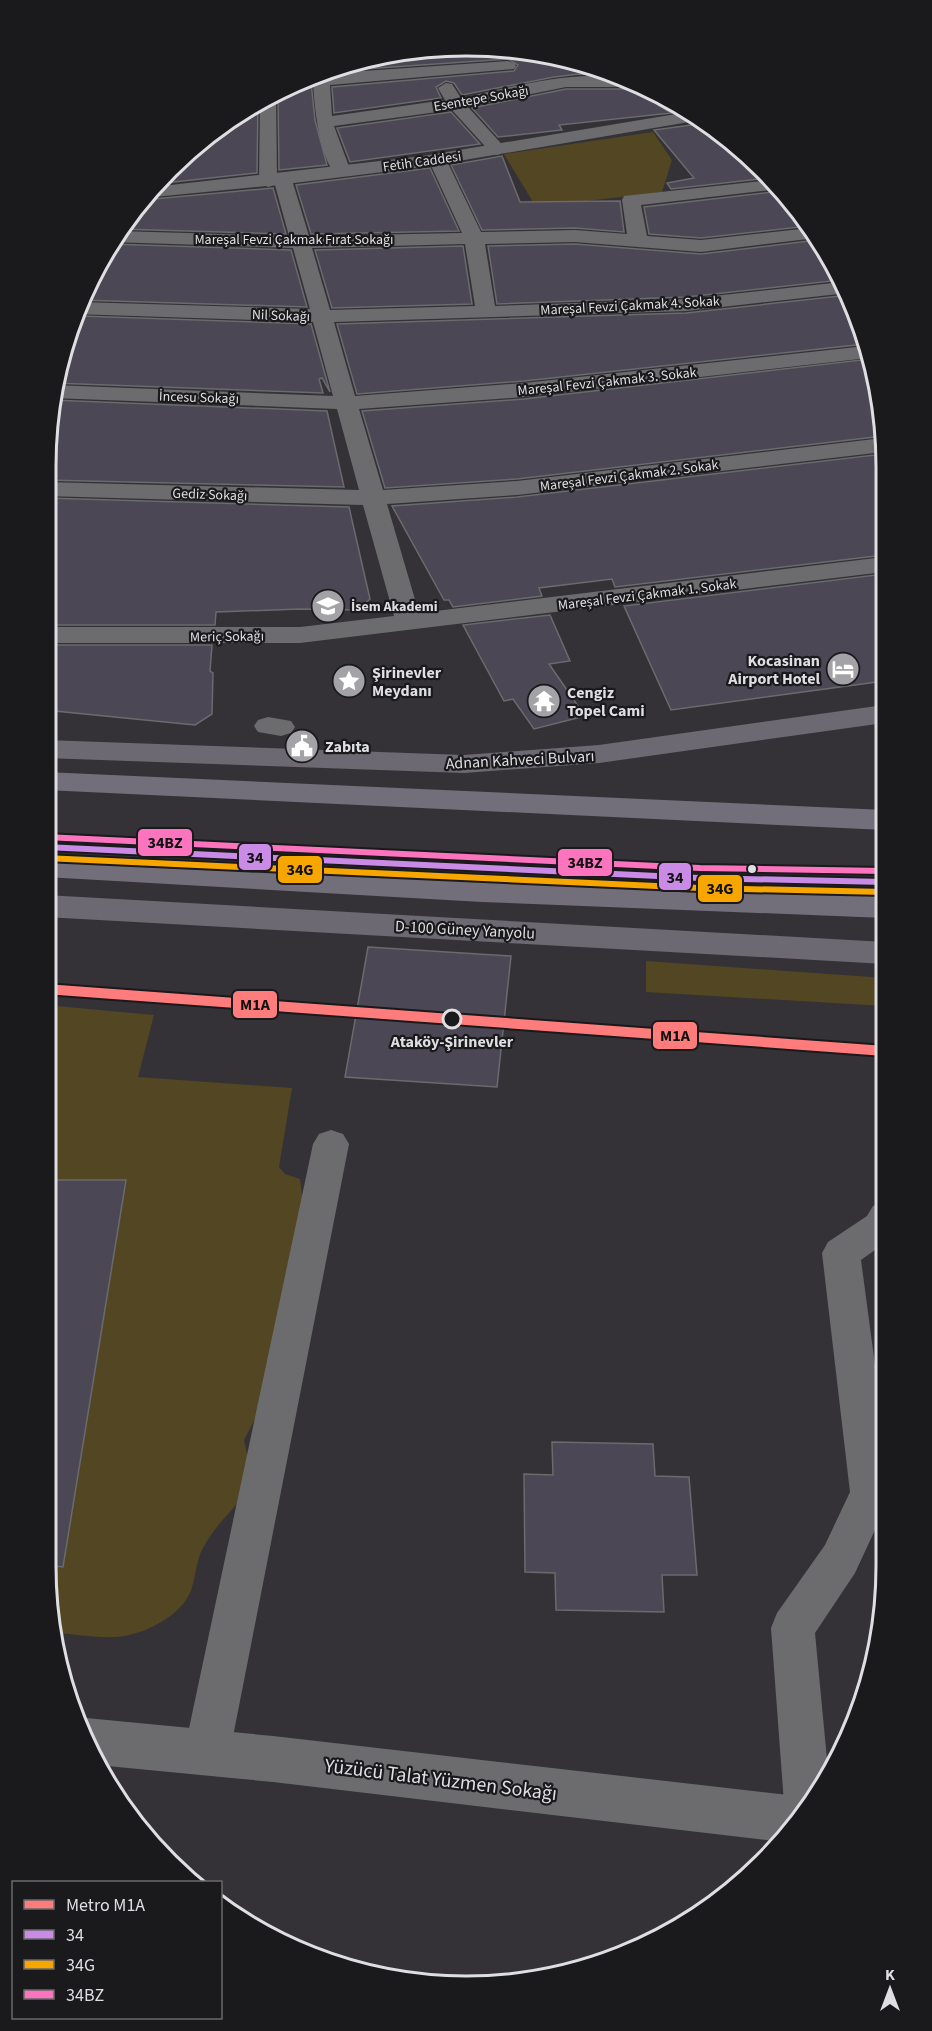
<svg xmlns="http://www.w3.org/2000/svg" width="932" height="2031" font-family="'Source Sans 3',sans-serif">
  <rect width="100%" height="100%" fill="#343237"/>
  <path fill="#534623" d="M653,132L672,160L662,192L536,207L504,154Z
    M646,961L885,978V1006L646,992Z
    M45,1005L154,1015L138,1077L292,1088L279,1167L285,1174L300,1179L303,1203L256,1417L244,1440C260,1504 228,1502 203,1548C194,1564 197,1584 186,1600C173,1620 139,1636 115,1637C96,1638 75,1634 56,1633L45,1565Z"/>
  <path fill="#4b4754" stroke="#6b6a6d" stroke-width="1.5" d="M466,45L548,53L619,76L579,74L554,77L462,95L454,83L446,81L436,87L441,98L334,113L332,87L514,71L518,65L508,59L349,70L315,77L311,82L315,120L327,165L279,170L278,97L276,93L305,77L384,53L455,49V46Z
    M566,89H645L655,98L658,105L671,113L559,125L562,130L498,137L472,108Z
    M258,102L257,173L155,184L168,169L232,116Z
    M451,112L480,144L350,162L337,128Z
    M706,123L722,132L768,178L671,189L667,183L694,178L654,130Z
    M502,156L520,202L620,201L624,232L575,228L482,230L451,165Z
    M430,168L459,231L311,234L296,185Z
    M273,188L286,234L119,229L143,200Z
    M781,191L800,209L809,226L701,238L649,234L644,207Z
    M817,240L841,280L686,297L497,304L488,246L575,244L701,254Z
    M110,244L291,250L307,307L80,300Z
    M463,246L472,304L332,308L315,250Z
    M849,295L855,305L865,344L524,381L357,394L337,324L686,313Z
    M80,316L311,324L330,392L322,378L319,379L323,393L53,383L68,336Z
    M870,359L883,411V436L517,479L385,488L362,411L524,399Z
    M51,400L327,411L344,487L45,480Z
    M883,454L884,555L615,587L612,579L539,588L542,596L453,607L449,600H444L392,506L517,497Z
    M45,498L349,507L370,599L357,610L300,609L216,612L215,625H45Z
    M884,574V681L671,710L624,606Z
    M550,615L570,661L549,664L585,716L534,729L513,699L504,701L463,625Z
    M45,645H212L210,671L213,673L212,714L195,725L45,710Z
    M368,947L511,956L497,1087L345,1077Z
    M45,1180H126L63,1567L45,1565Z
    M552,1442L653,1444L655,1476L689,1477L697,1575H662L664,1612L556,1610L555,1573L525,1572L524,1474L553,1475Z"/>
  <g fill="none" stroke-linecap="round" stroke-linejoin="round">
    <path fill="#6c6c6e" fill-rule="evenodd" d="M508,61L514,63L516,66L514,69L330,85L332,116L445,100L438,88L446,83L452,84L461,98C509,88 600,61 644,87H566L468,107L507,150L498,155L492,154L452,110L334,126L351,172L342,177C320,172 314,102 313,82L315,79L349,72Z
      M274,94L276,97L277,176H289L292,180L309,236L462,233L428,159L437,154L446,159L481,232L575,230L627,234L622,200L624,196L770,180L780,189L641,205L647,236L701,240L810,228L816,238L701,252L575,242L485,244L495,306L686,299L842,282L848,293L686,311L334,322L355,396L524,383L866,346L868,358L524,397L359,409L383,490L517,481L883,438V452L517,495L387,504L419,613L884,557V572L300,643H45V627H300L394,616L363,505L45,496V482L359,490L337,409L52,398L53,385L333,396L313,322L74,314L79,302L310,309L293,248L111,242L117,231L289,236L275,185L268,187L259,182L260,101ZM465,244L475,306L330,310L312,248Z
      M659,95L699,118L691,122L659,103L657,99Z
      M268,717L291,721L295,727L291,733L281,736L258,732L254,726L258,720Z
      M331,1130L343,1134L349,1144L230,1752L223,1768L207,1775L191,1768L184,1752L313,1144L319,1134Z
      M886,1202V1242L861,1260L887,1455V1504L855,1573L815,1633L828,1770L795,1822L790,1820L784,1803L771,1628L777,1613L825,1545L850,1492L822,1253L828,1242L867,1216L873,1206Z"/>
    <path fill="#6c6c6e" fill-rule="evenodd" d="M688,112L701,120L423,167L286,184L144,198L153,187L423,156Z
      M86,1718L273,1736L797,1796L808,1801L783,1842L273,1782L97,1765L77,1722Z"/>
    <path fill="#6d6972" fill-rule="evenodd" d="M884,705V723L599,763L464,773L45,758V740L464,755L599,745Z
      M45,895L885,942V964L45,917Z"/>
    <path fill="#736f7a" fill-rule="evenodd" d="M45,772L885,810V830L45,790Z
      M45,857L482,880L885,896V918L482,902L45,877Z"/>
    <defs>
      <path id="bus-1" d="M45,847L700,878L885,882"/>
      <path id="bus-2" d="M45,858L700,888L885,892"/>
      <path id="bus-3" d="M45,837L700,868L885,871"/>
    </defs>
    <use href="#bus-1" stroke="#1a191c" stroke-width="10"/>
    <use href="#bus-2" stroke="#1a191c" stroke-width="10"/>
    <use href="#bus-3" stroke="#1a191c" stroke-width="10"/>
    <use href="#bus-1" stroke="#ca8be6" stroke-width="6"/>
    <use href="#bus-2" stroke="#f7a600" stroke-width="6"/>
    <use href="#bus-3" stroke="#fc73be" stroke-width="6"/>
    <defs>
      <path id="metro-1" d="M45,989L885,1051"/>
    </defs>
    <use href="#metro-1" stroke="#1a191c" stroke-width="14"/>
    <use href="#metro-1" stroke="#fe7c7c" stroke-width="10"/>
  </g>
  <defs>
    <symbol id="school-disc" viewBox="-11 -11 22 22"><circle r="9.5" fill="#a3a2a6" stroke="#1a191c"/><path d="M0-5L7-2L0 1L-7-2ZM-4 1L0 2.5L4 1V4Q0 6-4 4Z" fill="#fff"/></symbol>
    <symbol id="hotel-disc" viewBox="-11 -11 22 22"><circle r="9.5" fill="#a3a2a6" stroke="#1a191c"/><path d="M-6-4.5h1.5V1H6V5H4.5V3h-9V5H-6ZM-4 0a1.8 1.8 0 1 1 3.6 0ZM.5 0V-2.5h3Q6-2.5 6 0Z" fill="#fff"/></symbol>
    <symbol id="sight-disc" viewBox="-11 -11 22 22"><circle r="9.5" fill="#a3a2a6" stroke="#1a191c"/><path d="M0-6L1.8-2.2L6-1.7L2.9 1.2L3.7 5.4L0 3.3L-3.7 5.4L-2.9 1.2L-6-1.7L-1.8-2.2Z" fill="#fff"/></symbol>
    <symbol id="temple-disc" viewBox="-11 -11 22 22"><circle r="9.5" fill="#a3a2a6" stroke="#1a191c"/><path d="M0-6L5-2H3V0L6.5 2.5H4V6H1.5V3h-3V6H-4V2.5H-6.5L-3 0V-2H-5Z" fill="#fff"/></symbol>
    <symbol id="civic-disc" viewBox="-11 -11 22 22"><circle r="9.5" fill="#a3a2a6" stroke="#1a191c"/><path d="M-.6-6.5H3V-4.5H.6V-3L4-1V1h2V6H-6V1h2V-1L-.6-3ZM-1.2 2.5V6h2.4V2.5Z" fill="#fff"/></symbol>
  </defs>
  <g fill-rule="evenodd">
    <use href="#school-disc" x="309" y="587" width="38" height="38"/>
    <use href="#hotel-disc" x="824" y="650" width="38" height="38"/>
    <use href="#sight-disc" x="330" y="662" width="38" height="38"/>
    <use href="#temple-disc" x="525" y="682" width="38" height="38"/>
    <use href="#civic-disc" x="283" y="727" width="38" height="38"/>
  </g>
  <circle fill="#dfdee2" stroke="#1a191c" stroke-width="2" cx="752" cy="869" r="5"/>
  <circle fill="#1a191c" stroke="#dfdee2" stroke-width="3" cx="452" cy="1019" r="9"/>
  <g text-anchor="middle" stroke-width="4.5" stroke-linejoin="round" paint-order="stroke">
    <g font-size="14" fill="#dfdee2" stroke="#1a191c">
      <text transform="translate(481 98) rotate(-10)" y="5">Esentepe Sokağı</text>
      <text transform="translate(422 161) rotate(-8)" y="5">Fetih Caddesi</text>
      <text x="294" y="244">Mareşal Fevzi Çakmak Fırat Sokağı</text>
      <text transform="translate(630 305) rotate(-3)" y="5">Mareşal Fevzi Çakmak 4. Sokak</text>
      <text transform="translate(281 315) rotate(2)" y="5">Nil Sokağı</text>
      <text transform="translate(607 381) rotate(-6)" y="5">Mareşal Fevzi Çakmak 3. Sokak</text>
      <text transform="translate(199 397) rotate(2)" y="5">İncesu Sokağı</text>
      <text transform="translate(629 475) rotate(-7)" y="5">Mareşal Fevzi Çakmak 2. Sokak</text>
      <text transform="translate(210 494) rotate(2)" y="5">Gediz Sokağı</text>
      <text transform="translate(647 594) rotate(-7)" y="5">Mareşal Fevzi Çakmak 1. Sokak</text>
      <text transform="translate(227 636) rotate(-1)" y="5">Meriç Sokağı</text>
    </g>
    <g font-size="14" font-weight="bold" fill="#dfdee2" stroke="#1a191c" text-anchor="start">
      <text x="351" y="611">İsem Akademi</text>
    </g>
    <g font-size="16" font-weight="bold" fill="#dfdee2" stroke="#1a191c" text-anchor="start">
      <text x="820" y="666" text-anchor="end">Kocasinan<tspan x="820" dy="18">Airport Hotel</tspan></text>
      <text x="372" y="678">Şirinevler<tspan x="372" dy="18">Meydanı</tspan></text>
      <text x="567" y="698">Cengiz<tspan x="567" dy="18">Topel Cami</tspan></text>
      <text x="325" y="752">Zabıta</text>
    </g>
    <g font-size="16" fill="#dfdee2" stroke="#1a191c">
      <text transform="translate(520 759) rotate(-3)" y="6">Adnan Kahveci Bulvarı</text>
      <text transform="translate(465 929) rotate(3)" y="6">D-100 Güney Yanyolu</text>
    </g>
    <g font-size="16" font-weight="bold" fill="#dfdee2" stroke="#1a191c">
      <text x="452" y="1047">Ataköy-Şirinevler</text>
    </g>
    <g font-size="20" fill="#dfdee2" stroke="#1a191c">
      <text transform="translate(441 1779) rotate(7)" y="7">Yüzücü Talat Yüzmen Sokağı</text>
    </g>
  </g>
  <path d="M0 0H932V2031H0ZM466 56H466A410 410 0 0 1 876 466V1566A410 410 0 0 1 466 1976H466A410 410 0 0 1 56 1566V466A410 410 0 0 1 466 56Z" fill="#1a191c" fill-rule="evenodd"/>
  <path fill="none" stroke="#dfdee2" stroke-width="3" d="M466 56H466A410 410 0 0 1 876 466V1566A410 410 0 0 1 466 1976H466A410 410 0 0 1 56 1566V466A410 410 0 0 1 466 56Z"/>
  <g stroke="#1a191c" stroke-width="2">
    <rect x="137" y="828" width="56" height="29" rx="6" fill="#fc73be"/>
    <rect x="238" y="843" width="34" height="28" rx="6" fill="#ca8be6"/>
    <rect x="557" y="848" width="56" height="29" rx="6" fill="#fc73be"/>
    <rect x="277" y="855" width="46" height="29" rx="6" fill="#f7a600"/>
    <rect x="658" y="862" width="34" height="29" rx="6" fill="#ca8be6"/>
    <rect x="697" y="874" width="46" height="29" rx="6" fill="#f7a600"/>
    <rect x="232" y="990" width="46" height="29" rx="6" fill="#fe7c7c"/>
    <rect x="652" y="1021" width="46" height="29" rx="6" fill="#fe7c7c"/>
  </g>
  <g font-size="16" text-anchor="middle" font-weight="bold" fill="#111">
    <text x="165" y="848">34BZ</text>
    <text x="255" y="863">34</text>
    <text x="585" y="868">34BZ</text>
    <text x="300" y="875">34G</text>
    <text x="675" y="883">34</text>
    <text x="720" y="894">34G</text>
    <text x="255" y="1010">M1A</text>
    <text x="675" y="1041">M1A</text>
  </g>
  <rect x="12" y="1881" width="210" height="138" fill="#1a191c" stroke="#69686b" stroke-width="1.5"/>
  <rect x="24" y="1900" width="30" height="9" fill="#fe7c7c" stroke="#69686b" stroke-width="1.5"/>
  <text x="66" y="1911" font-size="18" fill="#dfdee2">Metro M1A</text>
  <rect x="24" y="1930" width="30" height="9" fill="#ca8be6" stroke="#69686b" stroke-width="1.5"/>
  <text x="66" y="1941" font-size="18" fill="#dfdee2">34</text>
  <rect x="24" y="1960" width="30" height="9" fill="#f7a600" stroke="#69686b" stroke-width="1.5"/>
  <text x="66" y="1971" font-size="18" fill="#dfdee2">34G</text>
  <rect x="24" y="1990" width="30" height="9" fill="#fc73be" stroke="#69686b" stroke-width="1.5"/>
  <text x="66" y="2001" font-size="18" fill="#dfdee2">34BZ</text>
  <g transform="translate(890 1989)" stroke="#1a191c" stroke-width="4.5" paint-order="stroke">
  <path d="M0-4.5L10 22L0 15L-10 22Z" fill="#dfdee2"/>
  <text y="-9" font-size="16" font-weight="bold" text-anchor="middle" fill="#dfdee2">K</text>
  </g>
</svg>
